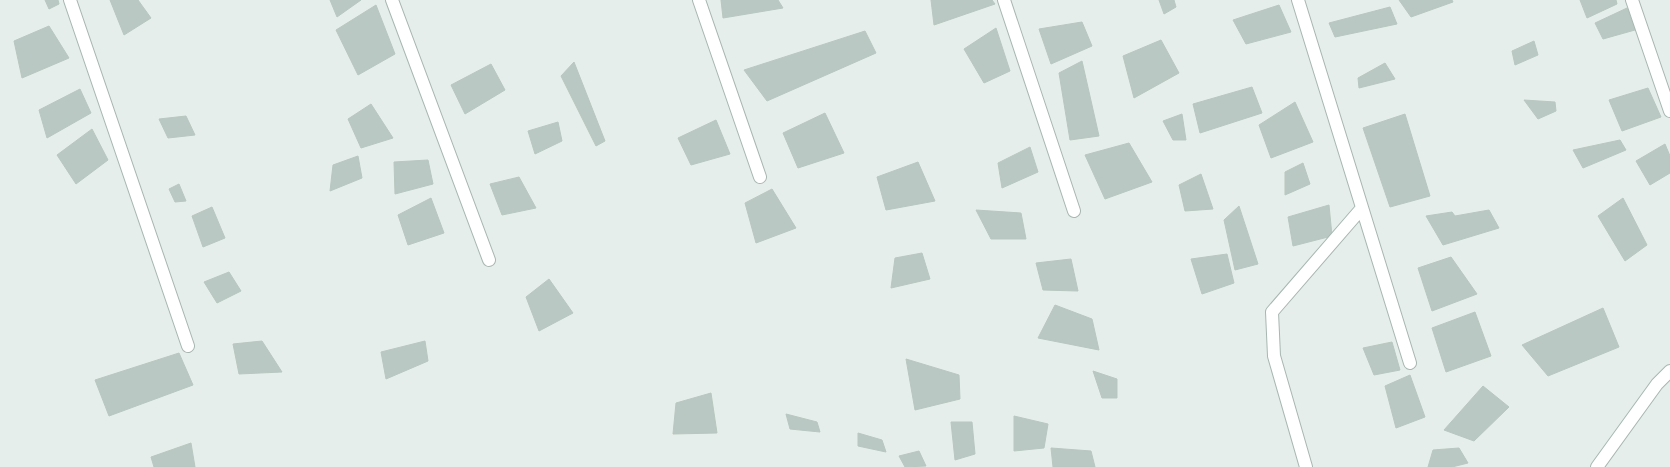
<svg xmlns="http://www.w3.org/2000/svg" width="1670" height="467" font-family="'Fira Sans',sans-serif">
  <rect width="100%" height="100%" fill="#e5eeea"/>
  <path fill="#bac8c3" stroke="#b8c7c1" d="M45,0H58L59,4L49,9Z
    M110,0H138L151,18L124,35Z
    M330,0H361L337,17Z
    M721,0H778L783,8L723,18Z
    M931,0H992L995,4L934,25Z
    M1159,0H1174L1176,7L1164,14Z
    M1399,0H1452L1453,2L1411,17Z
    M1580,0H1616L1617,4L1587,18Z
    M376,5L395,54L358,75L336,30Z
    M1279,5L1291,32L1246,44L1233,20Z
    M1390,7L1397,24L1335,37L1329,23Z
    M1627,8L1635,30L1603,39L1595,23Z
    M1082,22L1092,46L1051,64L1039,29Z
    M49,26L69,58L22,78L14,41Z
    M996,28L1010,71L984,83L964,49Z
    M865,31L876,53L767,101L744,70Z
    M1161,40L1179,73L1134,98L1123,56Z
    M1534,41L1538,55L1515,65L1512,51Z
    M1082,61L1099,136L1070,140L1059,73Z
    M574,62L605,141L596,146L561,76Z
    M1385,63L1395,79L1359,88L1358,78Z
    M491,64L505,90L465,114L451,85Z
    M1252,87L1262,113L1200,133L1193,104Z
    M1648,88L1661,117L1622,131L1609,100Z
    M80,89L91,113L47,138L39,110Z
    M1524,100L1555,102L1556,111L1538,119Z
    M1295,102L1313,142L1271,158L1259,125Z
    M371,104L393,138L361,148L348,119Z
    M825,113L844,153L798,168L783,133Z
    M1182,114L1186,140H1173L1163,121Z
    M1405,114L1430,196L1390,207L1363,128Z
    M186,116L195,135L168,138L159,119Z
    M716,120L730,154L691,165L678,138Z
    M558,122L562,141L535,154L528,131Z
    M92,129L108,160L76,184L57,155Z
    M1620,140L1626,150L1583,168L1573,150Z
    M1129,143L1152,182L1105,199L1085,155Z
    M1665,144L1670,156V173L1650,185L1636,161Z
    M1030,147L1038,172L1002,188L998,163Z
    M358,156L362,178L330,191L333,165Z
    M428,160L433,184L395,194L394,162Z
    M918,162L935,201L886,210L877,177Z
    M1303,163L1310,184L1285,195V172Z
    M1201,174L1213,209L1185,211L1179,185Z
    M519,177L536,208L502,215L490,184Z
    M179,184L186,201L175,202L169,189Z
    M772,189L796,228L756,243L745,203Z
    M431,198L444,233L408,245L398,215Z
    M1623,198L1647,245L1625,261L1598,216Z
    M1329,205L1332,236L1293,246L1288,217Z
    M1239,206L1258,264L1235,270L1224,220Z
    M212,207L225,238L203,247L192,216Z
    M976,210L1021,213L1026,239H991Z
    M1489,210L1499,228L1443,245L1426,216L1452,212L1455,216Z
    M922,253L930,279L891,288L895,258Z
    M1227,254L1234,283L1202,294L1191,259Z
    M1451,257L1477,294L1432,311L1418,268Z
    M1071,259L1078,291L1043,290L1036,263Z
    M229,272L241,291L217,303L204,282Z
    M549,279L573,313L539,331L526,297Z
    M1055,305L1092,319L1099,350L1038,338Z
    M1603,308L1619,347L1548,376L1522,345Z
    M1475,312L1491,356L1446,372L1432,328Z
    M262,341L282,372L239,374L233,344Z
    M425,341L428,361L386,379L381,352Z
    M1392,342L1400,370L1374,375L1363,348Z
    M179,353L193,385L109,416L95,380Z
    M906,359L959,375L960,399L915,410Z
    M1093,371L1117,379V398H1102Z
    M1410,375L1425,417L1396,428L1385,386Z
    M1483,386L1509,407L1474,441L1444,430Z
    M711,393L717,433L673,434L676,403Z
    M786,414L817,422L820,432L790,429Z
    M1014,416L1048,424L1044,448L1014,451Z
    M951,422H972L975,454L955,460Z
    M858,433L882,440L886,452L858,446Z
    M191,443L195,467H154L151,457Z
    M1051,448L1091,451L1095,467H1053Z
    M1459,448L1468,463L1452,467H1428L1433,450Z
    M919,451L926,466L905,467L899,456Z"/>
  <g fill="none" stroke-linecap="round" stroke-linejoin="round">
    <defs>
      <path id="street" d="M70,0L188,346
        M392,0L489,260
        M699,0L760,177
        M1004,0L1074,211
        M1298,0L1410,363
        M1632,0L1670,111
        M1306,467L1274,356L1272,312L1362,208
        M1597,467L1657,384L1670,371"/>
    </defs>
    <use href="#street" stroke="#a8b6b1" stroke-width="14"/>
    <use href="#street" stroke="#fff" stroke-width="12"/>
  </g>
</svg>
